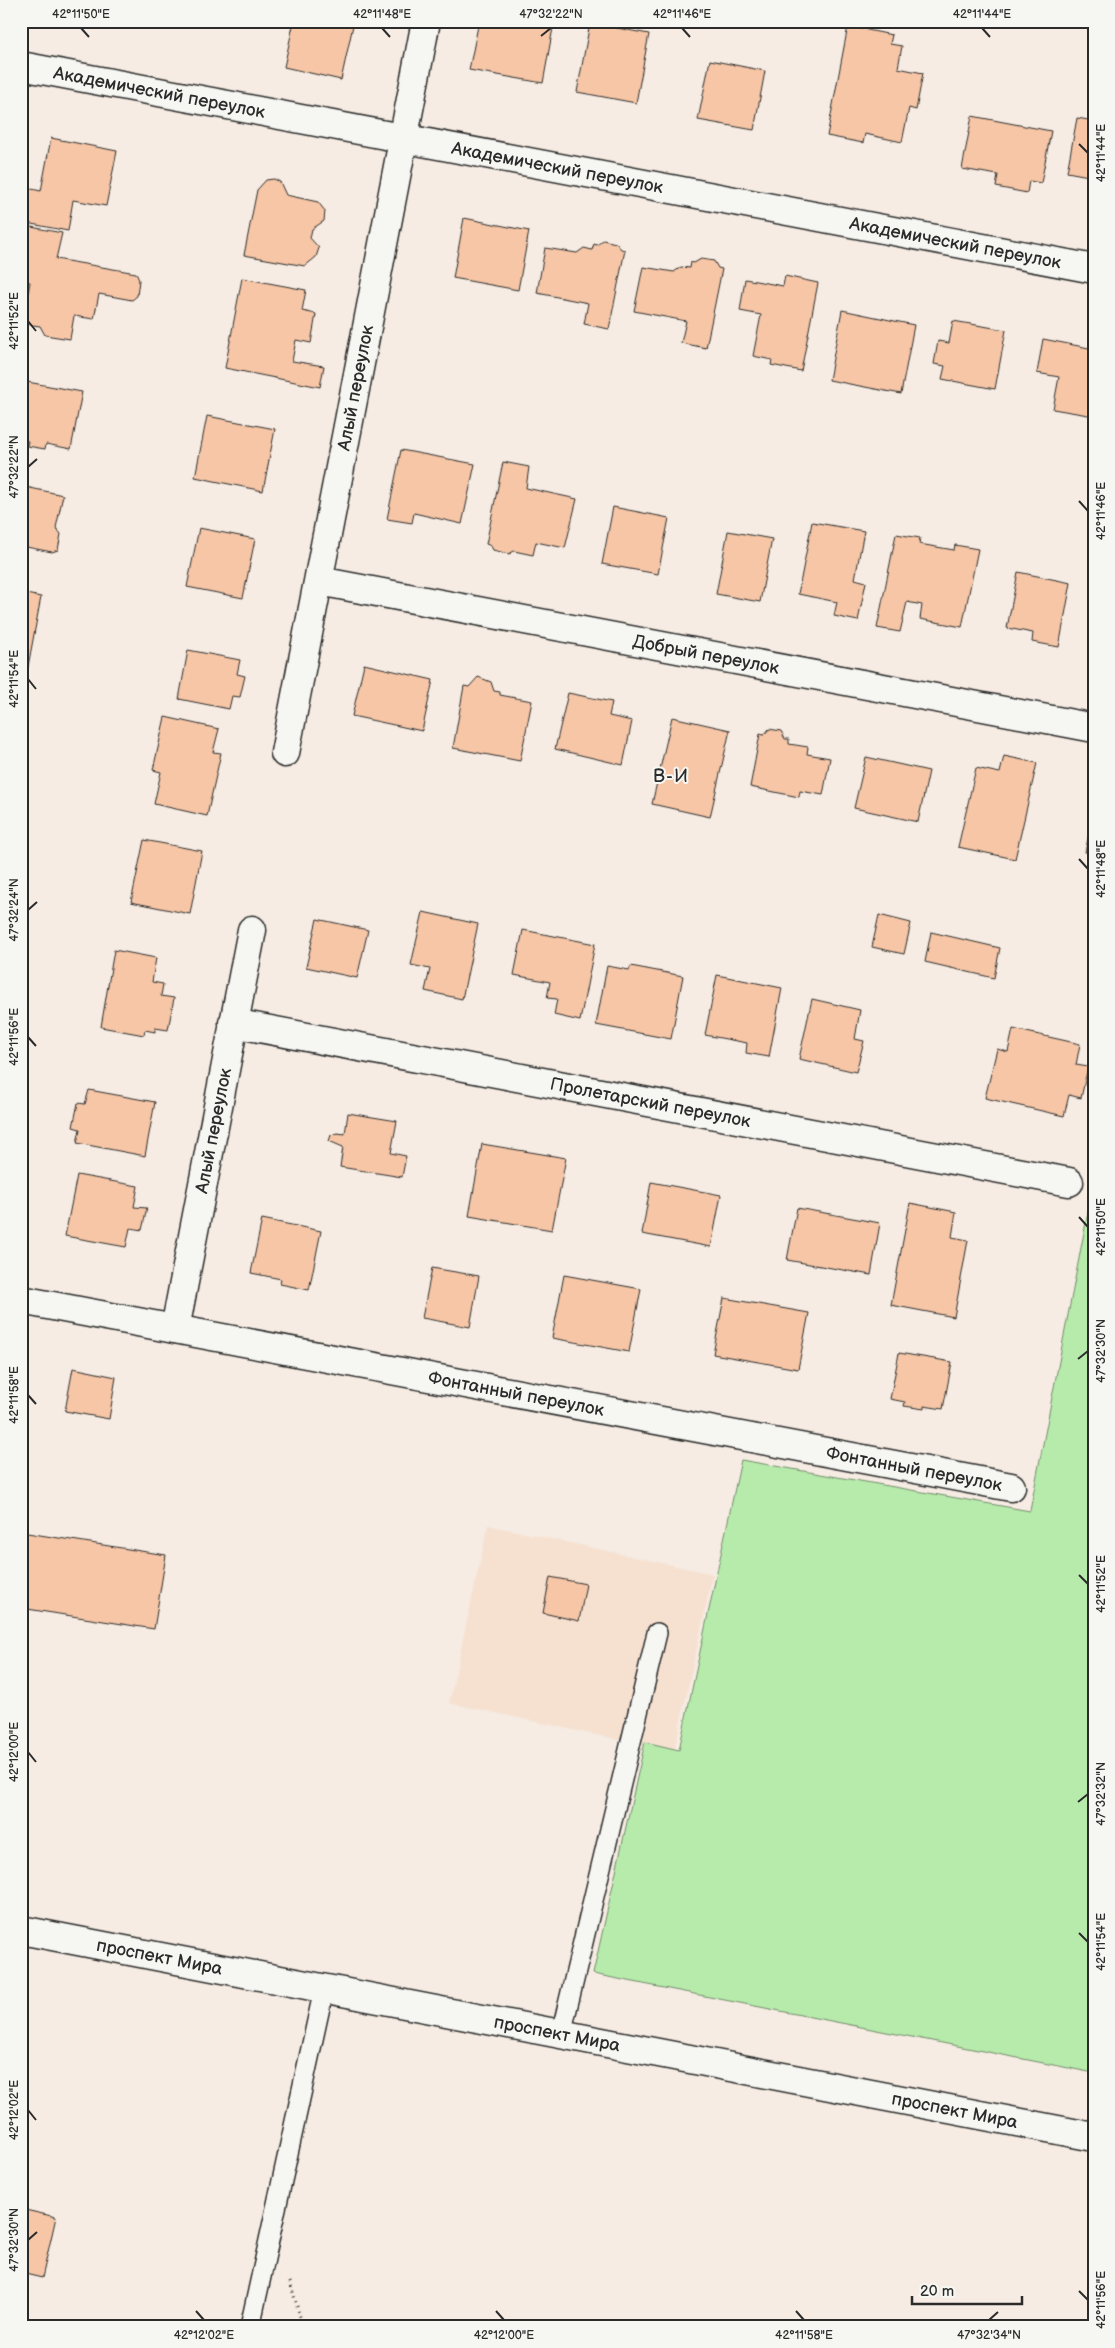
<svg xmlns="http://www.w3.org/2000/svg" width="1115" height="2348" font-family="'Balsamiq Sans',sans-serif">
  <rect width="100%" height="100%" fill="#f6ece3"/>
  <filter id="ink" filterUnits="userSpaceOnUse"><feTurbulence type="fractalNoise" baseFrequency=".02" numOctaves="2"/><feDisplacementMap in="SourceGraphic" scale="10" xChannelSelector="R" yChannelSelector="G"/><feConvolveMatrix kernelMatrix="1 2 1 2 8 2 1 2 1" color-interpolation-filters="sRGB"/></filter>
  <g filter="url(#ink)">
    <path fill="#f6e1d1" d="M488,1525L713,1574L674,1752L449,1703Z"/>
    <path fill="#b7ebab" stroke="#718b6b" d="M1094,1181V2073L593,1974L645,1742L679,1750L741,1460L1030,1511Z"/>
    <path fill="#f6c6a6" stroke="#2b2b2b" d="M116,21H152L150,29Z
      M294,21H354L341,80L284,67Z
      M479,21H515L553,28L543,83L469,70Z
      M590,23L649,34L636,103L577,92Z
      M848,26L892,35L890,44L902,46L898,68L923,73L916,110L909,108L902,142L865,134L863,143L827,136Z
      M710,60L765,71L754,130L698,120Z
      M972,116L1051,131L1041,183L1029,181L1027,193L996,187L998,175L962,169Z
      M1077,118L1094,121V177L1067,172Z
      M51,138L117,151L106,206L73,200L68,231L21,222L27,188L41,191Z
      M274,179L280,182L286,195L318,202L325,211L324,221L312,229L310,238L319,248L316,257L305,266L244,255L257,190L266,180Z
      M464,218L529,231L518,290L453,278Z
      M21,225L62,233L56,259L136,273L139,280L137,296L132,300L99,294L94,319L74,316L70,339L45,335L40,326L24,324L21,320V301L28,294L30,282L21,280Z
      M603,240L616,243L621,249L625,250L609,329L584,324L588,303L537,293L545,248L577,253L584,248L592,250L594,244L597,245Z
      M701,259L714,261L718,268L722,269L706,348L681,343L686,321L634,311L643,267L674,272L681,267L690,268L691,262L694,263Z
      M785,276L818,283L801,371L771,365L772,360L753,356L761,315L740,311L745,279L783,286Z
      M242,278L306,290L302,311L316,314L311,343L296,340L292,361L324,366L320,387L225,368Z
      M842,310L914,325L901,394L829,380Z
      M953,321L1006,330L995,389L942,379L945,366L934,364L938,341L949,343Z
      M1043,339L1094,349V416L1053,409L1059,377L1037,373Z
      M22,381L82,392L71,449L46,444L45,449L27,446L28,441L21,440Z
      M207,416L275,429L263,491L195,477Z
      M401,450L475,464L462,524L414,513L412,523L387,519Z
      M503,462L529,467L526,488L577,499L565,548L536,542L533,555L514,551L509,554L493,550L491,546L486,544Z
      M21,486L63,495L56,528L61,534L58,550L52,552L21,546Z
      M613,507L669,518L658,574L602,564Z
      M812,522L864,531L855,579L866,582L858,621L834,616L837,602L798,594Z
      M199,528L255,539L243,598L187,587Z
      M728,531L772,539L760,602L716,594Z
      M896,534L920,538L919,544L954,550L955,545L978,549L962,627L920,619L922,605L907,602L900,632L877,628Z
      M1018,572L1071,583L1059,647L1032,642L1033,633L1007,628Z
      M21,593L41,597L27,672L21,671Z
      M188,650L240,660L237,674L245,676L240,697L232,696L229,709L179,699Z
      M364,664L433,680L422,731L352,716Z
      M478,677L491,682L494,691L500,692V695L532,701L520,761L453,748L464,686L469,687Z
      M568,693L612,702L609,716L632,721L623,765L555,749Z
      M165,717L219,729L213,752L221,753L207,816L154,804L161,772L153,770Z
      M672,717L730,730L710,817L652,804Z
      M769,729L781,731L785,739H789V744L808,747L807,754L830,758L823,795L800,791L799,797L750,787L760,734L764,735Z
      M1004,756L1037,763L1015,859L958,847L976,768L1000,773Z
      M866,757L929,771L918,822L854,808Z
      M1094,812V854L1085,852Z
      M144,840L202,851L190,914L131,902Z
      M423,912L478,924L462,999L425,991L430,969L411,965Z
      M879,915L911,923L904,954L872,947Z
      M317,919L368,930L357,978L306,967Z
      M523,930L595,944L580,1021L554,1015L557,999L547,998L550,982L514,975Z
      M931,932L1000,948L994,978L925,962Z
      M114,950L156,958L152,982L163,984L161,996L174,998L168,1030L155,1028V1032L145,1030L144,1035L101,1027Z
      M607,966L629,970L631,966L683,976L671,1039L596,1025Z
      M717,975L782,988L769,1057L746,1053L747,1043L705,1035Z
      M812,999L860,1010L855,1039L864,1041L856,1072L799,1059Z
      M1013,1029L1080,1044L1076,1065L1088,1067L1081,1098L1069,1095L1064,1116L985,1098L997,1049L1008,1052Z
      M89,1090L155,1102L145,1156L77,1143L80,1129L73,1127L78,1103L85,1104Z
      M348,1113L397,1121L391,1153L406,1156L402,1177L340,1167L343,1147L329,1141L331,1135L337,1133L345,1134Z
      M482,1144L566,1158L552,1230L469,1216Z
      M77,1175L138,1186L134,1207L147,1208L142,1230L130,1228L126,1247L65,1236Z
      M651,1182L721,1195L711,1247L642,1234Z
      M910,1203L956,1212L952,1237L968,1240L954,1317L891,1305Z
      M797,1208L880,1223L871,1275L787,1260Z
      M262,1219L321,1231L309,1290L280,1284L281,1279L251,1273Z
      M432,1268L479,1276L470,1327L422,1318Z
      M564,1275L641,1289L629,1352L552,1338Z
      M724,1298L809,1313L798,1369L713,1354Z
      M899,1353L952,1362L943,1409L924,1406V1409L904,1406L905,1402L890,1399Z
      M73,1368L116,1377L109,1419L65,1411Z
      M21,1532L166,1555L154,1629L21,1608Z
      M550,1577L586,1584L579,1621L543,1613Z
      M21,2209L56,2217L42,2278L21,2273Z"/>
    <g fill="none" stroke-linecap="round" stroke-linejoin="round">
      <defs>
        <path id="lane" d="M561,2034L657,1633
          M250,2327L324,1989"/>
        <g id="street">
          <path id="s1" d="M21,66L1094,269"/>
          <path id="s2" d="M319,581L1094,728"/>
          <path id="s3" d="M285,753L426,21"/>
          <path id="s4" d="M233,1023L1069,1182"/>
          <path id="s5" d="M21,1300L1011,1487"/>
          <path id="s6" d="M175,1329L252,930"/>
          <path id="s7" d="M21,1930L1094,2137"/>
        </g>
      </defs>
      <use href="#lane" stroke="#2b2b2b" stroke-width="22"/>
      <use href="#street" stroke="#2b2b2b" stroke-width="31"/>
      <path stroke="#2b2b2b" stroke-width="3" stroke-dasharray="1 4" stroke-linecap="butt" d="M290,2282L303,2327"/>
      <use href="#lane" stroke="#f6f6f2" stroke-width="19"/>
      <use href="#street" stroke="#f6f6f2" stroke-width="28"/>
    </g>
  </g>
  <path fill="none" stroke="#2b2b2b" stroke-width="2" d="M81,28L89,37M382,28L390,37M682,28L690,37M982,28L990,37M541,36L551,28M1079,144L1088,153M28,321L36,331M28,467L37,459M1079,501L1088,511M28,679L36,689M1079,859L1088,869M28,910L37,902M28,1037L36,1046M1079,1217L1088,1227M1078,1359L1088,1351M28,1395L36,1404M1079,1575L1088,1584M28,1752L36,1762M1078,1802L1088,1794M1079,1933L1088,1942M28,2110L36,2120M28,2240L37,2232M1079,2291L1088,2300M196,2311L204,2320M496,2311L504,2320M796,2311L804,2320M989,2320L998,2312"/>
  <g text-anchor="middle" stroke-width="4" stroke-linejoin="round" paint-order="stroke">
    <g font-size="18" fill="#2b2b2b" stroke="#f6f6f2">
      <text dy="6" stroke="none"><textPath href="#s1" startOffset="141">Академический переулок</textPath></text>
      <text dy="6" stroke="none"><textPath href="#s1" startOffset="546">Академический переулок</textPath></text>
      <text dy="6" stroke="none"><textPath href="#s1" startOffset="951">Академический переулок</textPath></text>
      <text dy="6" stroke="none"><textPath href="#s3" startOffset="372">Алый переулок</textPath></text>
      <text dy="6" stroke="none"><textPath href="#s2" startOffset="394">Добрый переулок</textPath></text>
      <text dy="6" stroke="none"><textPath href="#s4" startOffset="425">Пролетарский переулок</textPath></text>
      <text dy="6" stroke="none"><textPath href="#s6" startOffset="202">Алый переулок</textPath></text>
      <text dy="6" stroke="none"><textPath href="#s5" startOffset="504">Фонтанный переулок</textPath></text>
      <text dy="6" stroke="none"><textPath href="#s5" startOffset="909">Фонтанный переулок</textPath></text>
      <text dy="6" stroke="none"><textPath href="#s7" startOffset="141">проспект Мира</textPath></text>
      <text dy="6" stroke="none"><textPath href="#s7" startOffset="546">проспект Мира</textPath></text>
      <text dy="6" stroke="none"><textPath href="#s7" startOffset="951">проспект Мира</textPath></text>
    </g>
    <g font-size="19" letter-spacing="1" fill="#2b2b2b" stroke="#f6f6f2">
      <text x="671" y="782">В-И</text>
    </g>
  </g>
  <rect width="1115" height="2348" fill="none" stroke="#f6f6f2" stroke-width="55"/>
  <path d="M912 2296v8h110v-8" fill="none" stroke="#2b2b2b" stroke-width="2.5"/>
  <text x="920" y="2296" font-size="15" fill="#2b2b2b" stroke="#f6f6f2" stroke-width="4" paint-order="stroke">20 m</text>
  <rect x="28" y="28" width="1060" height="2292" fill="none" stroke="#2b2b2b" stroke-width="2"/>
  <g font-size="12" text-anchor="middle" fill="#2b2b2b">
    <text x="81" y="18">42°11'50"E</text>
    <text x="382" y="18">42°11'48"E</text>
    <text x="551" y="18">47°32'22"N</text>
    <text x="682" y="18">42°11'46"E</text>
    <text x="982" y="18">42°11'44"E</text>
    <text transform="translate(1101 153) rotate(-90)" y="4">42°11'44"E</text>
    <text transform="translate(14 321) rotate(-90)" y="4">42°11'52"E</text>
    <text transform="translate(14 467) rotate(-90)" y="4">47°32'22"N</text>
    <text transform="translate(1101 511) rotate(-90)" y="4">42°11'46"E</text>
    <text transform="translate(14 679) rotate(-90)" y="4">42°11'54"E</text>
    <text transform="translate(1101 869) rotate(-90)" y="4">42°11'48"E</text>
    <text transform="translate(14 910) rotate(-90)" y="4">47°32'24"N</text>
    <text transform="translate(14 1037) rotate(-90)" y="4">42°11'56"E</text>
    <text transform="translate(1101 1227) rotate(-90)" y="4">42°11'50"E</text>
    <text transform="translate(1101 1351) rotate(-90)" y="4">47°32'30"N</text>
    <text transform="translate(14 1395) rotate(-90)" y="4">42°11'58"E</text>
    <text transform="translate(1101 1584) rotate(-90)" y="4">42°11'52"E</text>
    <text transform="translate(14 1752) rotate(-90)" y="4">42°12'00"E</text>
    <text transform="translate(1101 1794) rotate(-90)" y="4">47°32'32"N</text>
    <text transform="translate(1101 1942) rotate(-90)" y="4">42°11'54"E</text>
    <text transform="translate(14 2110) rotate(-90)" y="4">42°12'02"E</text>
    <text transform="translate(14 2240) rotate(-90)" y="4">47°32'30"N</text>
    <text transform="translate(1101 2300) rotate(-90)" y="4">42°11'56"E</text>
    <text x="204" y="2339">42°12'02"E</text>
    <text x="504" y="2339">42°12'00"E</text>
    <text x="804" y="2339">42°11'58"E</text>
    <text x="989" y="2339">47°32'34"N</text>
  </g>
</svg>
